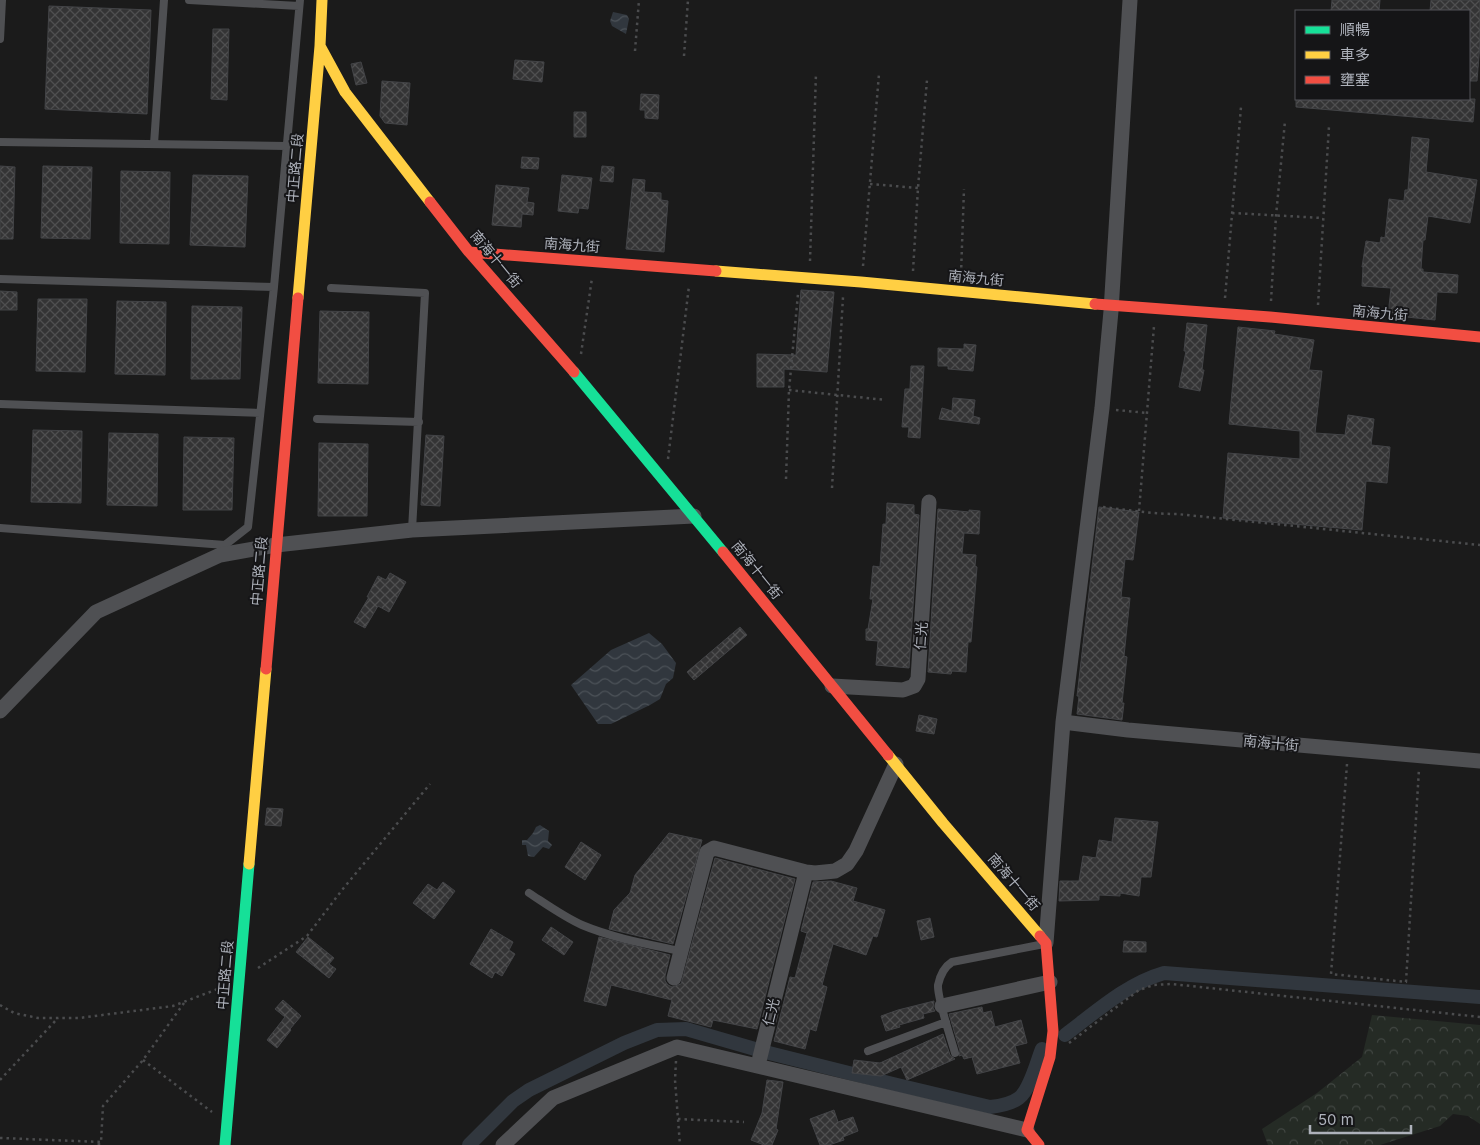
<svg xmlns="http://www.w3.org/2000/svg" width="1480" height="1145" font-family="Inter,'Noto Sans TC',sans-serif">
  <defs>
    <pattern id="forest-crowns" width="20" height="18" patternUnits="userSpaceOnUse" patternTransform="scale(1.25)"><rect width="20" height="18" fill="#252b25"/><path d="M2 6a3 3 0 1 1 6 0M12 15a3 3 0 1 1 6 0" fill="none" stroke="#424743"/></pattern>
    <pattern id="water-waves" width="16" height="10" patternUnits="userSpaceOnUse" patternTransform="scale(1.25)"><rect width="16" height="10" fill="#31373e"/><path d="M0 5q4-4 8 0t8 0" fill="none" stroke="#4c5258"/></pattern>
    <pattern id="building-cross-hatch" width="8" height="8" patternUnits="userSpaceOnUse" patternTransform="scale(1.25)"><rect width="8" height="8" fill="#343435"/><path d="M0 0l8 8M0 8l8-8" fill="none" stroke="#4f4f50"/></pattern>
  </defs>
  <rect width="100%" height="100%" fill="#1b1b1b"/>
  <path fill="url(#forest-crowns)" d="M1372,1015L1480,1025V1124L1468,1116L1453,1114L1440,1126L1380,1145H1268L1262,1129L1317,1093L1362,1057Z"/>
  <path fill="url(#water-waves)" d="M613,12L627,15L629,19L626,34L612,26L610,21Z
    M649,633L662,644L676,663L673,678L666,684L660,699L650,705L611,724H598L571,685L611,650Z
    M540,825L549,831L548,841L552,845L549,849L543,847L534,857L528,856L526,845H522V840H527L533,833L536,827Z"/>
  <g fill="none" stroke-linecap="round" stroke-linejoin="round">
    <path stroke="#31373e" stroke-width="14" d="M1065,1035C1096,1012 1126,984 1164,973L1480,997
      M765,1052L893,1084L990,1107C1000,1106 1011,1104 1019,1098C1030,1090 1037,1061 1042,1049
      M469,1145L513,1101L529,1090L624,1043L657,1030L686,1029L755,1049"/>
  </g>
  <path fill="url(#building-cross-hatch)" stroke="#434447" d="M1332,0H1380L1379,11H1331Z
    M1431,0H1480V43L1477,81H1469V11H1430Z
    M49,6L151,10L147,114L45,109Z
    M213,29H229L227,100L211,99Z
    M515,60L544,62L542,82L513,79Z
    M361,62L367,83L356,85L351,64Z
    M382,81L410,83L407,125L385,123L380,116Z
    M641,94L659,95L658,119L645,118V110H640Z
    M1296,99H1475L1473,122L1296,107Z
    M574,112H586V137H574Z
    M1412,137L1429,139L1426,172L1477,180L1470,223L1428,216L1425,240H1423L1421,269H1423V272L1458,275L1457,293L1437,292L1435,320L1388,315L1391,288L1362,286L1363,267H1362L1366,241L1380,243L1381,237L1385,238L1389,199L1404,201L1405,190H1408Z
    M522,157L539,158L538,169L521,168Z
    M0,166L15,167L13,239H0Z
    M43,166L92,167L90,239L41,238Z
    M602,166L614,167L613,182L600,181Z
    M121,171L170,172L169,244L120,243Z
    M193,175L248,176L245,247L190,245Z
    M562,175L592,178L588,209L579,208L578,213L558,211Z
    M633,179L645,180L644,192L661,193V200L668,201L664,252L626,249Z
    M496,185L529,188L527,202L534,203L533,215L522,214L521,227L492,225Z
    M801,290L834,292L827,372L784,369V387H757V354L796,355Z
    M0,291L17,292V310H0Z
    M38,299H87L85,372L36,371Z
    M117,301L166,302L165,375L115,374Z
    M192,306L242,307L240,379H191Z
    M320,311L369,312L368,384L318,383Z
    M1187,323L1207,325L1202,370H1204L1200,391L1179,387L1186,351H1184Z
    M1238,327L1275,331L1274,334L1314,340L1309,370L1322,371L1315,433L1345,435L1348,415L1374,419L1371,445L1390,447L1387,483L1366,481L1362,530L1223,518L1228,453L1300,459V431L1229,424Z
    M964,344L976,345L973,371L948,369V366H938V348L964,349Z
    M911,366H924L920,438L908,437L909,427H902L905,389H910Z
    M953,398L975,400L973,416L980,418L979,424L939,419L942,408L952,411Z
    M33,430L82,431L81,503L31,502Z
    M109,433L158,434L157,506L107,505Z
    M426,435L444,436L440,506L421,505Z
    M184,437L234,438L232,510H183Z
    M319,443L368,444L367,516H318Z
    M887,503L914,505V514L919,515L909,668L876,665L878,641L866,640V629H868L873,599H870L873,566L880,567L883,524H886Z
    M1099,507L1139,512L1133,560L1125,559L1121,597L1130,598L1124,656L1127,657L1122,703H1124L1122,720L1077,714L1079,696H1077Z
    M938,509L969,512V510L980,511L979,534L964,533L962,554L976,555L975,566L977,567L971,642H968L966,672L952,671L951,674L928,672Z
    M390,573L406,582L389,612L378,606L365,628L354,622L369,597H367L378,576L386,580Z
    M740,627L747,635L694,680L687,672Z
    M919,715L937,719L934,734L916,731Z
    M267,808L283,809L281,826L265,825Z
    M1115,818L1158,822L1151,877H1141L1139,896L1120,893V896L1099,895V900L1059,901L1060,881H1079L1083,856L1096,858L1099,840L1112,842Z
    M669,833L702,840L673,944L609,929L614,910L630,893L635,875Z
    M581,842L601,855L585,880L565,867Z
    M715,858L795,879L757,1029L713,1020L711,1027L668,1016L672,1000L611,985L606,1006L584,1001L599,937L670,955L665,976V981L668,985L672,987L681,984Z
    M831,881L857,888L853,901L885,910L877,937L873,936L866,955L833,944L822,985L827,987L816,1031L810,1029L805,1049L774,1041L790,977L795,978L807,933L801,931L813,882Z
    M443,882L455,891L434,919L413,903L428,884L437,890Z
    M930,918L934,937L921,940L917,921Z
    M551,927L573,942L564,955L542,940Z
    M491,929L513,942L509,950L515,954L502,976L495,972L492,978L470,964Z
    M308,937L334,958L329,964L336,969L329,978L296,952Z
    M1124,941L1146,942V952H1123Z
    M283,1000L301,1016L290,1029L291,1030L277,1048L267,1040L285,1017L275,1009Z
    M934,1001L933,1008L935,1011L923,1014L924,1018L899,1025L900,1027L886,1031L881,1016L898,1010Z
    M982,1007L983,1013L991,1011L995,1027L1021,1020L1027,1043L1015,1046L1020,1063L977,1074L972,1057L964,1059L962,1055L959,1056L960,1051L949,1014Z
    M943,1034L950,1055L955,1059L907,1080L901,1067L881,1076L852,1073L854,1060L880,1063Z
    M767,1080L783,1082L776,1129L778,1130L772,1145H764L751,1140L762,1113Z
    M834,1110L838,1122L853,1117L858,1131L843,1137L844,1140L829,1145H820L810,1119Z"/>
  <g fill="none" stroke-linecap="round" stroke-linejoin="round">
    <path stroke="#4b4c4e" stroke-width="2.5" stroke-dasharray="2.5 4" stroke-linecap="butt" d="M635,51L639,0
      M684,56L688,0
      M870,184L918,188
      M1232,213L1323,218
      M810,261L816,73
      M863,266L879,74
      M913,271L918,188L927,80
      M961,274L964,189
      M1225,298L1241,107
      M1271,301L1276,216L1285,121
      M1318,305L1329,126
      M581,354L592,278
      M789,390L886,400
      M1116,410L1147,413
      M668,459L689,286
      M786,479L789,390L798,294
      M832,488L843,297
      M1103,507C1128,510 1152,514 1177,514L1480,545
      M1139,511L1154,326
      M1347,764L1331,974L1406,982L1419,769
      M258,968L307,936L342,890L430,784
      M0,1005L14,1013L38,1018H79L173,1006L223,987
      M1069,1043L1139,990L1154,985L1172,984L1480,1017
      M143,1060L212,1112
      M676,1061L675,1080L680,1145
      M0,1080L58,1018
      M678,1119L744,1122
      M0,1138L101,1142
      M98,1145L101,1142L103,1106L143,1060L184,1003"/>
    <path stroke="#4f5053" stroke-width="8" d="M189,0L299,6
      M0,39L2,0
      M0,142L286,146
      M154,144L164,0
      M0,279L274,287L300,0
      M331,288L425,293L412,530
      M0,404L260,413
      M317,419L419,422
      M0,528L225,545L248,527L274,287
      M529,893C546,904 564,917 582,925C613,938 647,944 680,951
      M868,1051L946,1022
      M955,1053C951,1039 937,997 938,985C940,976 944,967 952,962L1044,944"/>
    <path stroke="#4f5053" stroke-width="15" d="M832,686L903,690L914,686L918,679L929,502
      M0,711L96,612L220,555L276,545L412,530L694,516
      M1063,722L1128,730L1480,761
      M1046,943L1063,722L1102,408L1111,311L1130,0
      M674,978L707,852L714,848L806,872L815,873L835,871L847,864L856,851L896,764
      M942,1006L1050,982
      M758,1065L806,872
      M503,1145L553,1098L677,1047L1027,1130"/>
    <path stroke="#16e098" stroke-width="11" d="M574,372L723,552
      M225,1145L249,864"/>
    <path stroke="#ffcf43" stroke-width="11" d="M320,46L345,92L430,202
      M716,271L861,282L1095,304
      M298,298L320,46L322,0
      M888,755L943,823L1040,936
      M249,864L266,669"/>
    <path stroke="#f24e42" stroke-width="11" d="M430,202L469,252L574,372
      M469,252L716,271
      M1095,304L1270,317L1480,337
      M723,552L888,755
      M266,669L298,298
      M1039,1145L1027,1130L1050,1057L1053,1031L1046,943L1040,936"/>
  </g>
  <g text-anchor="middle" stroke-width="4" stroke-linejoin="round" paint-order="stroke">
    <g font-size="14" fill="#adb1ba" stroke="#151517">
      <text transform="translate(295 168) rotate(-85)" y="5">中正路二段</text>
      <text transform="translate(572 245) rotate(4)" y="5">南海九街</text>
      <text transform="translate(496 259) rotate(50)" y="5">南海十一街</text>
      <text transform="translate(976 278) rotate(5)" y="5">南海九街</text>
      <text transform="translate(1380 313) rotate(5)" y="5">南海九街</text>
      <text transform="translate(757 570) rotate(51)" y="5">南海十一街</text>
      <text transform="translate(259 571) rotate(-85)" y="5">中正路二段</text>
      <text transform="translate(921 636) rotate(-86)" y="5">仁光</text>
      <text transform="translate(1271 743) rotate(5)" y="5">南海十街</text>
      <text transform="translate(1014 882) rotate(49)" y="5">南海十一街</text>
      <text transform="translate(225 975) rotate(-85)" y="5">中正路二段</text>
      <text transform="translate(771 1012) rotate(-76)" y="5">仁光</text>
    </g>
  </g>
  <rect x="1295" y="10" width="175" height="90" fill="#151517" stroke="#525358"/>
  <rect x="1305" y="26" width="25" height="8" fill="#16e098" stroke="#525358"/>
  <text x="1340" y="35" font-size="15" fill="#adb1ba">順暢</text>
  <rect x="1305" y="51" width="25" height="8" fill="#ffcf43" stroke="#525358"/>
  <text x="1340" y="60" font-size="15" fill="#adb1ba">車多</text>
  <rect x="1305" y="76" width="25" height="8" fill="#f24e42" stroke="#525358"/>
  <text x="1340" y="85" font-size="15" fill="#adb1ba">壅塞</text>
  <path d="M1310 1125v8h101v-8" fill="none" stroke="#adb1ba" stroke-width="2.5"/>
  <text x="1318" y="1125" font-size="15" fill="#adb1ba" stroke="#151517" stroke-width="4" paint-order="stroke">50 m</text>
</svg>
